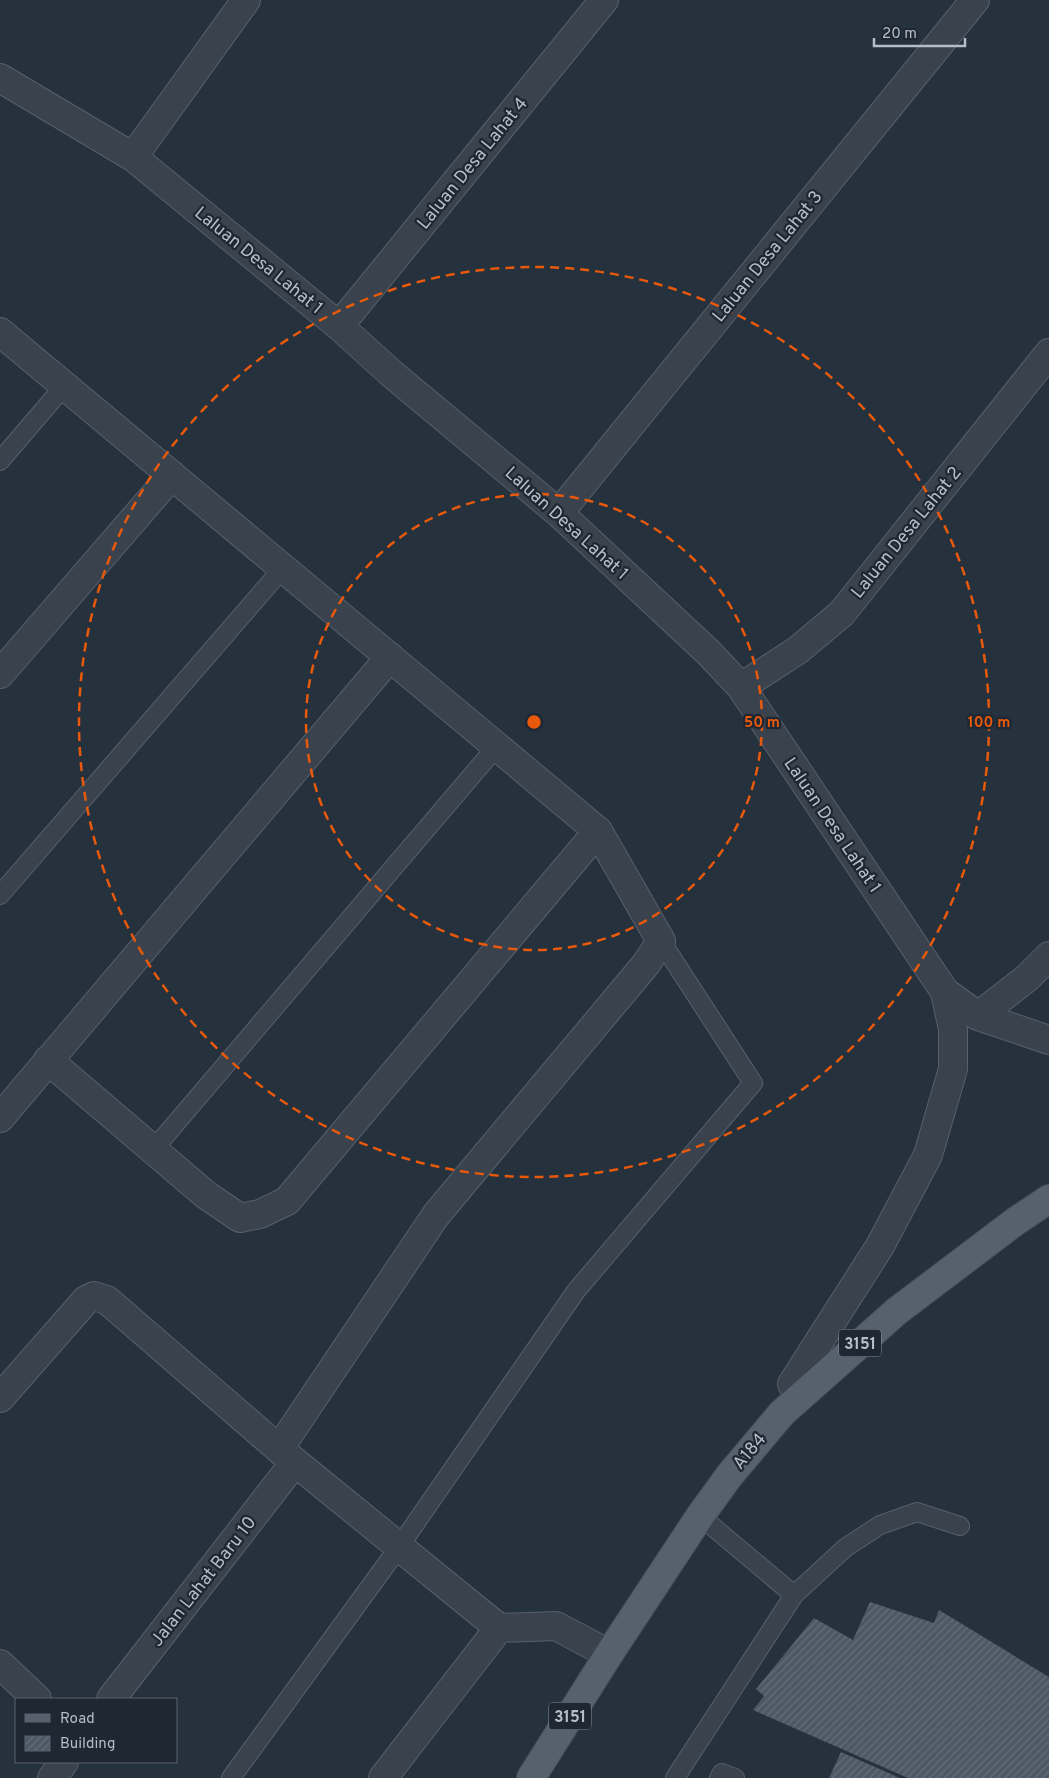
<svg xmlns="http://www.w3.org/2000/svg" width="1049" height="1778" font-family="Overpass,sans-serif">
  <defs>
    <pattern id="building-hatch" width="6" height="6" patternUnits="userSpaceOnUse" patternTransform="scale(1.25)"><rect width="6" height="6" fill="#4c5866"/><path d="M-1 1l2-2M0 6l6-6M5 7l2-2" fill="none" stroke="#646e7a"/></pattern>
  </defs>
  <rect width="100%" height="100%" fill="#25313d"/>
  <path fill="url(#building-hatch)" d="M870,1602L934,1623L939,1610L1049,1677V1778H908L753,1710L764,1696L756,1689L814,1618L853,1640Z
    M841,1752L900,1778H829Z"/>
  <g fill="none" stroke-linecap="round" stroke-linejoin="round">
    <defs>
      <path id="service" d="M0,461L65,385
        M0,895L283,568
        M153,1150L497,746
        M794,1595L845,1548L880,1525L917,1512L960,1526
        M231,1778L399,1547L576,1291L753,1083L661,941
        M675,1778L794,1595L700,1516
        M719,1778L722,1773L735,1778"/>
      <path id="minor" d="M0,78L133,157L339,326L392,374L559,513L708,652L741,687L945,992L978,1016L1049,1040
        M133,157L246,0
        M339,326L604,0
        M0,332L598,831L661,941L646,964L436,1215L279,1449
        M559,513L975,0
        M0,674L172,475
        M741,687L798,650L842,613L1049,353
        M978,1016L1027,978L1049,956
        M48,1060L206,1195L240,1218L260,1214L287,1201L598,831
        M0,1118L390,657
        M792,1384L880,1246L928,1155L953,1069V1029L945,992
        M0,1398L86,1300L94,1296L107,1300L279,1449L499,1628L556,1626L609,1654
        M0,1664L37,1699
        M111,1699L295,1462
        M52,1778L64,1762
        M383,1778L499,1628"/>
      <path id="primary" d="M531,1778L609,1654L700,1516L729,1476L782,1413L897,1311L1016,1221L1049,1199"/>
    </defs>
    <use href="#service" stroke="#57606b" stroke-width="20"/>
    <use href="#minor" stroke="#57606b" stroke-width="30"/>
    <use href="#primary" stroke="#454e59" stroke-width="30"/>
    <use href="#service" stroke="#39424d" stroke-width="18"/>
    <use href="#minor" stroke="#39424d" stroke-width="28"/>
    <use href="#primary" stroke="#57616d" stroke-width="28"/>
  </g>
  <g fill="none" stroke="#e8590c" stroke-width="2.5" stroke-dasharray="9 6">
    <circle cx="534" cy="722" r="228"/>
    <circle cx="534" cy="722" r="455"/>
  </g>
  <g text-anchor="middle" stroke-width="4.5" stroke-linejoin="round" paint-order="stroke">
    <g fill="#1e2732" stroke="#88909b" stroke-width="1">
      <rect x="839" y="1329.5" width="42" height="27" rx="4"/>
      <rect x="549" y="1702.5" width="42" height="27" rx="4"/>
    </g>
    <g font-size="16" font-weight="bold" fill="#b5bdc8">
      <text x="860" y="1349">3151</text>
      <text x="570" y="1722">3151</text>
    </g>
    <g font-size="18" fill="#b5bdc8" stroke="#1e2732">
      <text transform="translate(472 163) rotate(-51)" y="6">Laluan Desa Lahat 4</text>
      <text transform="translate(767 256) rotate(-51)" y="6">Laluan Desa Lahat 3</text>
      <text transform="translate(259 260) rotate(39)" y="6">Laluan Desa Lahat 1</text>
      <text transform="translate(567 523) rotate(42)" y="6">Laluan Desa Lahat 1</text>
      <text transform="translate(906 532) rotate(-51)" y="6">Laluan Desa Lahat 2</text>
      <text transform="translate(833 825) rotate(56)" y="6">Laluan Desa Lahat 1</text>
      <text transform="translate(749 1451) rotate(-50)" y="6">A184</text>
      <text transform="translate(203 1581) rotate(-52)" y="6">Jalan Lahat Baru 10</text>
    </g>
  </g>
  <circle cx="534" cy="722" r="8" fill="#e8590c" stroke="#1e2732" stroke-width="2.5"/>
  <g font-size="15" text-anchor="middle" font-weight="bold" fill="#e8590c" stroke="#1e2732" stroke-width="4.5" stroke-linejoin="round" paint-order="stroke">
    <text x="762" y="727">50 m</text>
    <text x="989" y="727">100 m</text>
  </g>
  <rect x="15" y="1698" width="162" height="65" fill="#1e2732" stroke="#5a636e"/>
  <rect x="25" y="1714" width="25" height="8" fill="#57616d" stroke="#5a636e"/>
  <text x="60" y="1723" font-size="15" fill="#b5bdc8">Road</text>
  <rect x="25" y="1736" width="25" height="15" fill="url(#building-hatch)" stroke="#5a636e"/>
  <text x="60" y="1748" font-size="15" fill="#b5bdc8">Building</text>
  <path d="M874 38v8h91v-8" fill="none" stroke="#b5bdc8" stroke-width="2.5"/>
  <text x="882" y="38" font-size="15" fill="#b5bdc8" stroke="#1e2732" stroke-width="4" paint-order="stroke">20 m</text>
</svg>
